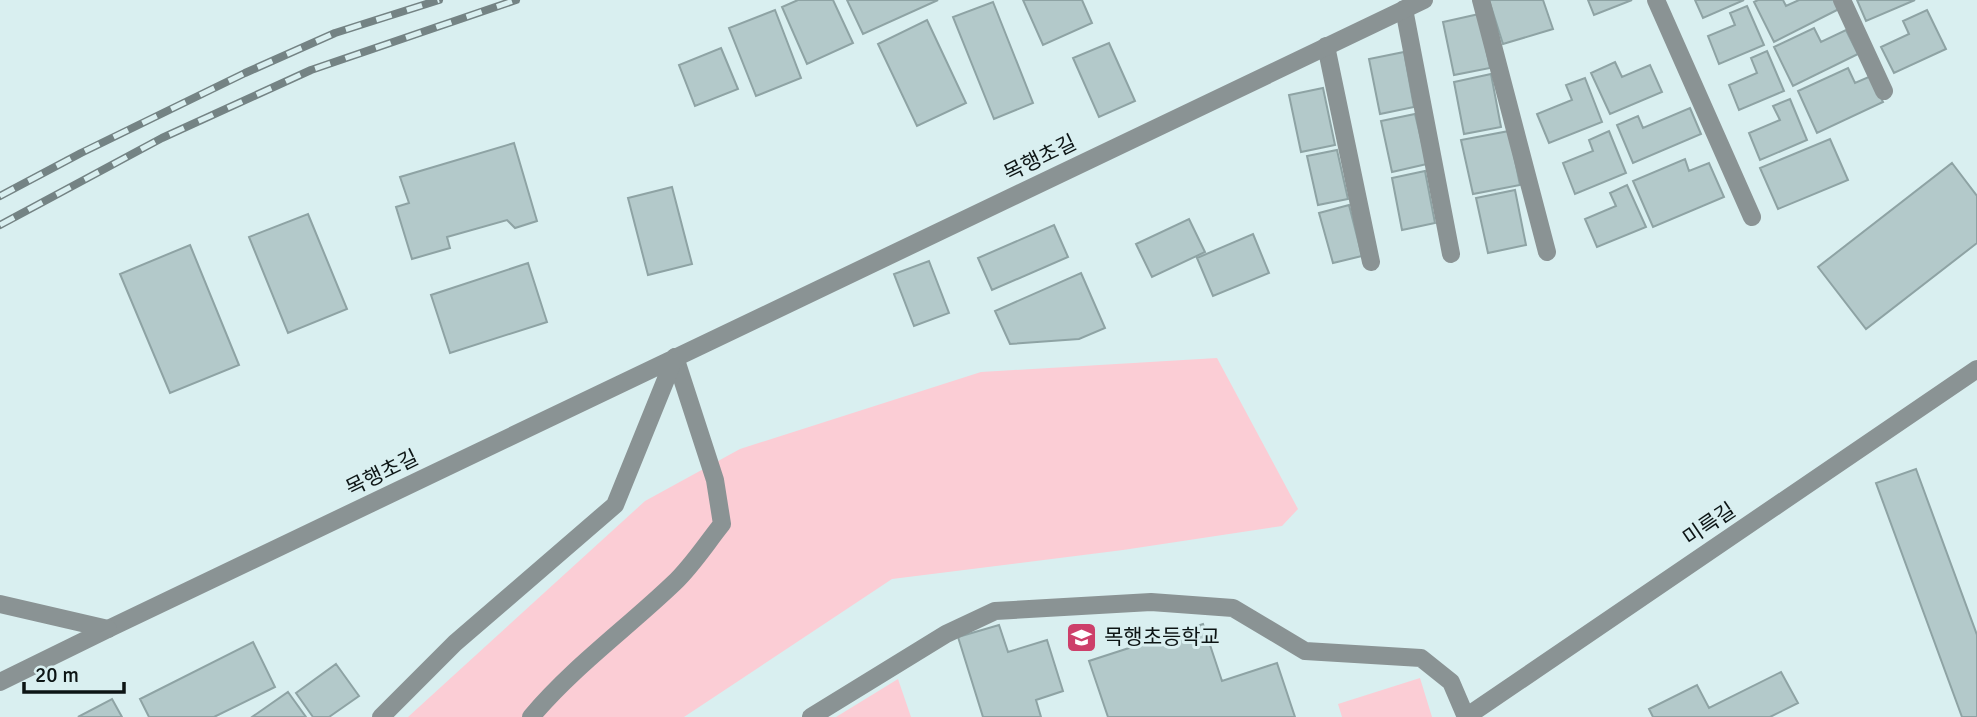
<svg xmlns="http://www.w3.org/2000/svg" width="1977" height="717" font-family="Signika,'Noto Sans KR',sans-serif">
  <rect width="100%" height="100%" fill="#d9eff0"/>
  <path fill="#fbcdd5" d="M1217,358L1298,509L1282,526L1123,550L892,579L684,717H408L645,501L740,449L981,372Z
    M1420,678L1432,717H1342L1338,704Z
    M898,679L911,717H836Z"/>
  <path fill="#b3c9ca" stroke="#8ea3a4" stroke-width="2" d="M798,0H833L853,43L807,64L782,7Z
    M847,0H938L863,34Z
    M1023,0H1082L1092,23L1043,45Z
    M1489,0H1543L1553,29L1503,44Z
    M1588,0H1632L1594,15Z
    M1695,0H1744L1703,18Z
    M1758,0H1783L1786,6L1799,0H1834L1839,9L1774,42L1754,2Z
    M1857,0H1915L1866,21Z
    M993,2L1033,103L994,119L953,17Z
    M1747,6L1764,45L1719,64L1708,36L1735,25L1730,13Z
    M775,10L801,78L756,96L729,28Z
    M1927,10L1946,49L1894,73L1881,47L1909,34L1903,21Z
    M1479,14L1490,68L1454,75L1443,22Z
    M927,20L966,103L917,126L878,44Z
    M1814,28L1821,42L1846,30L1858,54L1793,86L1774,47Z
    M1109,43L1135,101L1099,117L1073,58Z
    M721,48L738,89L695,106L679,65Z
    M1767,51L1784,91L1739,110L1729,85L1757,73L1751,58Z
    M1404,52L1414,107L1380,114L1369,59Z
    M1615,62L1622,77L1650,65L1662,92L1610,114L1591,73Z
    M1848,68L1855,83L1871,76L1883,102L1817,133L1798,91Z
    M1491,74L1501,127L1464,134L1454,82Z
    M1585,78L1602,122L1549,143L1537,114L1572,100L1566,85Z
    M1323,88L1335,145L1301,152L1289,95Z
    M1790,99L1807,140L1760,160L1749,133L1780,120L1773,106Z
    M1690,108L1701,134L1633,163L1617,125L1638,116L1643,128Z
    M1415,114L1427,164L1392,172L1381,121Z
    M1509,131L1520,185L1473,194L1461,140Z
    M1609,131L1626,173L1575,194L1563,163L1593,151L1589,140Z
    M1830,139L1848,180L1778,209L1760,168Z
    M514,143L537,221L515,228L507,220L447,237L450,248L412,259L396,207L409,203L400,177Z
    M1337,150L1348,199L1318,205L1307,156Z
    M1685,159L1689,171L1709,163L1724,197L1653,227L1633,181Z
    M1952,163L1977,196V243L1866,329L1818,267Z
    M1425,171L1435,223L1402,230L1392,178Z
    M1627,185L1646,227L1597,247L1585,219L1616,206L1610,193Z
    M672,187L692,264L648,275L628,198Z
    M1515,190L1526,245L1488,253L1476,198Z
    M1349,205L1362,256L1333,263L1319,213Z
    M308,214L347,309L288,333L249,237Z
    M1189,219L1205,252L1152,277L1136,244Z
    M1054,225L1068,257L992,290L978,258Z
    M1253,234L1269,273L1213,296L1197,258Z
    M190,245L239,365L170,393L120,274Z
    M929,261L949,313L914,326L894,274Z
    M528,263L547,322L450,353L431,295Z
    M1081,273L1105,328L1079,339L1010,344L995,311Z
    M1916,469L1977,635V717H1962L1876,483Z
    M1203,624L1222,681L1277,663L1295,717H1108L1089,661Z
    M999,625L1008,652L1047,640L1063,691L1036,700L1041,717H983L958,637Z
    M253,642L275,687L214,717H149L140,699Z
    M336,664L359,696L329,717H313L296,693Z
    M1781,672L1798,703L1770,717H1653L1649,709L1697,685L1709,708Z
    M288,692L306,717H252Z
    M112,699L122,717H78Z"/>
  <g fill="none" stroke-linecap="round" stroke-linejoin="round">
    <path stroke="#8a9394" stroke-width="18" d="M1481,0L1547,252
      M1656,0L1752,217
      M1842,0L1884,91
      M1404,9L1451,254
      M1326,46L1371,262
      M531,717C573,667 627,628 674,583C692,566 706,544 722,524L715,480L675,357
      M811,717L946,634L995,611L1151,602L1233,608L1305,651L1421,658L1451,682L1466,717L1977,369"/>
    <path stroke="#8a9394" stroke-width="18" d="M108,629L1424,0
      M381,717L455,643L615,505L675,357"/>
    <path stroke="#8a9394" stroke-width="18" d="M0,604L108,629
      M0,682L108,629"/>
    <defs>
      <path id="rail" d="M0,196L81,153L245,73L335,33L439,0
        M0,225L162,138L311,70L516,0"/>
    </defs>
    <use href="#rail" stroke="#748384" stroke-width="8"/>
    <use href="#rail" stroke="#d9eff0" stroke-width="5" stroke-dasharray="16" stroke-linecap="butt"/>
  </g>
  <defs>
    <symbol id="school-square" viewBox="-11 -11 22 22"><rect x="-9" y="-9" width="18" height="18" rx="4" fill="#cd3f6a" stroke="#d9eff0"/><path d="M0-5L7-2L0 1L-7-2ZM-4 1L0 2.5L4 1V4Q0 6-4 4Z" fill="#fff"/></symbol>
  </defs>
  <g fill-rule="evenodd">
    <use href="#school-square" x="1064" y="620" width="35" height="35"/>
  </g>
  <g text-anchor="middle" stroke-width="6" stroke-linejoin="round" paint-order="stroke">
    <g font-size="21" fill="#0d1515" stroke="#d9eff0">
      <text transform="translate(1040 158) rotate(-26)" y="7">목행초길</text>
      <text transform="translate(382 473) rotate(-26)" y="7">목행초길</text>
      <text transform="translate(1709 524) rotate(-34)" y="7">미륵길</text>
    </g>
    <g font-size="21" fill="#0d1515" stroke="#d9eff0" text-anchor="start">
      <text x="1104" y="644">목행초등학교</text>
    </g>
  </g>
  <path d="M24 682v10h100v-10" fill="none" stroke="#0d1515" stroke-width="3.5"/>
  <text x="35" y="682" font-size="21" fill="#0d1515" stroke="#d9eff0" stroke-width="5" paint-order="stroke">20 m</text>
</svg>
